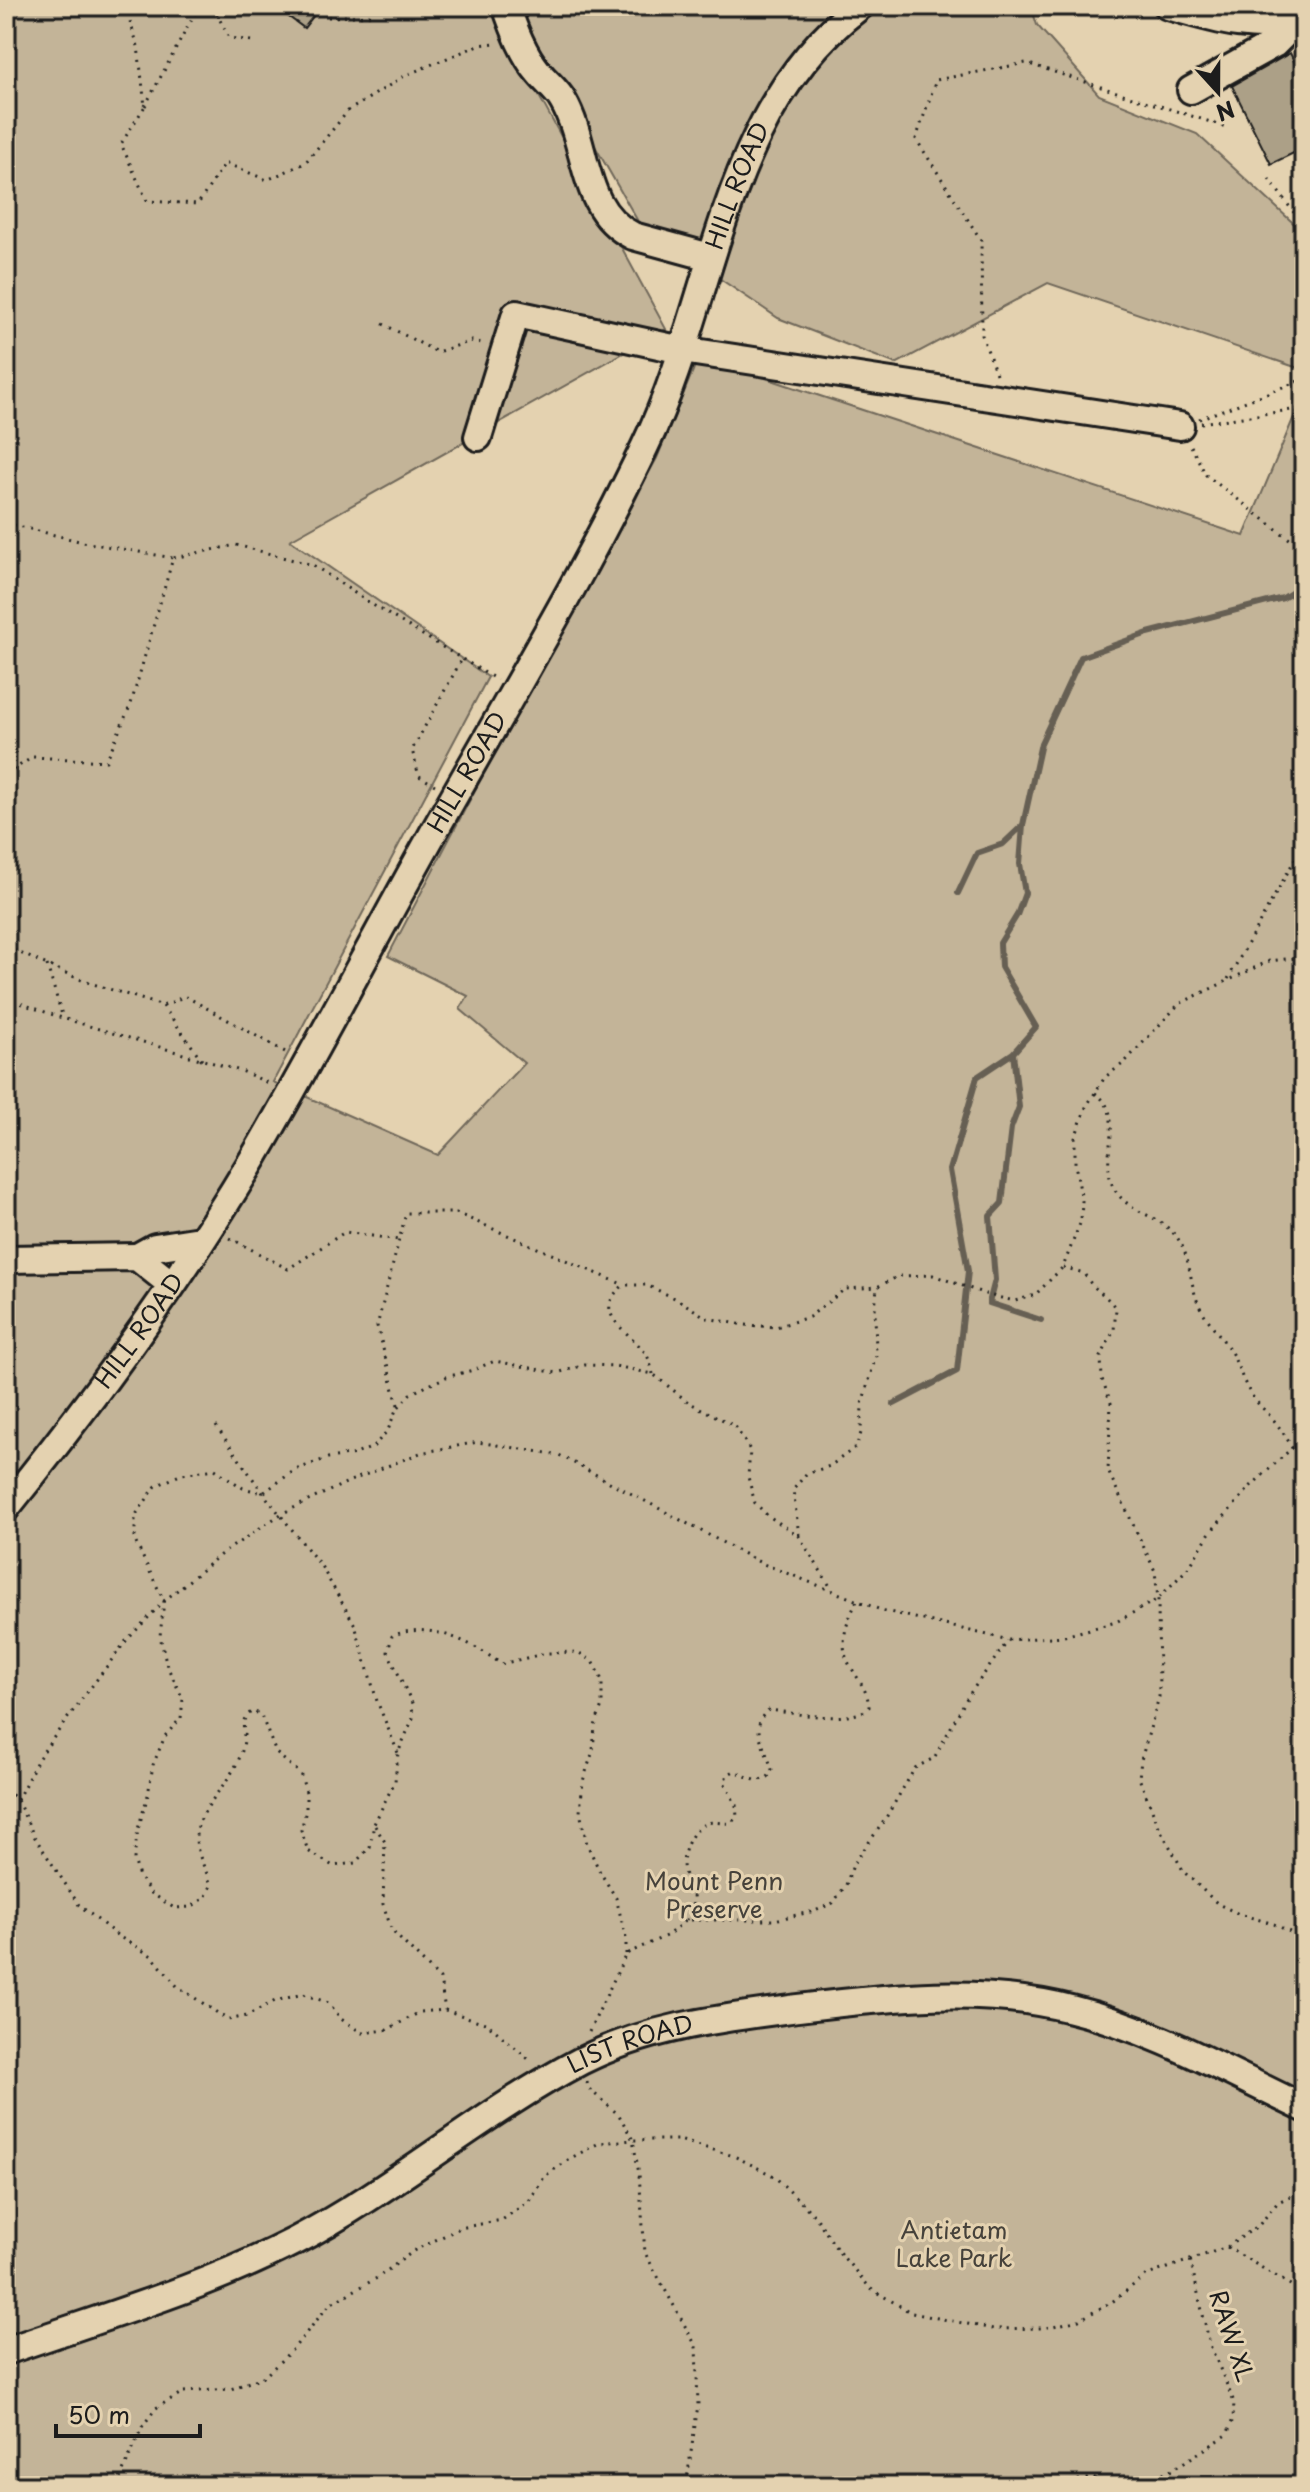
<svg xmlns="http://www.w3.org/2000/svg" width="1310" height="2492" font-family="'Playpen Sans',sans-serif">
  <rect width="100%" height="100%" fill="#e4d2b0"/>
  <filter id="ink" filterUnits="userSpaceOnUse"><feTurbulence type="fractalNoise" baseFrequency=".0125" numOctaves="2"/><feDisplacementMap in="SourceGraphic" scale="16" xChannelSelector="R" yChannelSelector="G"/><feConvolveMatrix kernelMatrix="1 2 1 2 8 2 1 2 1" color-interpolation-filters="sRGB"/></filter>
  <g filter="url(#ink)">
    <path fill="#c3b498" stroke="#70685a" stroke-width="2" d="M6,6H490L666,329L290,540L488,677L273,1082L438,1155L524,1063L460,1009L468,996L388,956L475,790L657,458L699,356L1244,536L1304,393V2486H6Z
      M515,6H1031L1037,25L1099,95L1197,134L1304,233V370L1048,283L896,364L778,318L640,225Z"/>
    <g fill="none" stroke-linecap="round" stroke-linejoin="round">
      <path stroke="#665f53" stroke-width="6" d="M958,893L977,853L1003,844L1023,825
        M1041,1320L989,1303L995,1280L990,1216L1002,1203L1011,1128L1019,1107L1013,1053L1036,1027L1001,967L1000,943L1017,915L1025,893L1020,864L1023,825L1041,743L1081,657L1148,633L1283,598L1304,585
        M894,1404L957,1371L968,1271L950,1170L977,1077L1013,1053"/>
    </g>
    <path fill="#aca087" stroke="#1c1c1c" stroke-width="2" d="M297,6H321L304,28L289,17Z
      M1290,53L1304,81V148L1271,164L1232,86Z"/>
    <g fill="none" stroke-linecap="round" stroke-linejoin="round">
      <defs>
        <g id="minor">
          <path d="M506,6C514,29 523,54 539,73C547,83 557,90 563,101C589,146 580,210 633,236L710,257"/>
          <path d="M1168,6C1213,19 1257,33 1304,20"/>
          <path d="M1191,90L1274,44L1296,22"/>
          <path d="M478,437L516,314L682,350L1180,426"/>
          <path d="M137,1257L155,1247L200,1240"/>
          <path d="M6,1259L137,1257L171,1284"/>
          <path id="s1" d="M6,1508C95,1398 180,1281 253,1159C315,1053 371,944 431,837C503,708 581,580 645,446C716,299 720,112 860,6"/>
          <path id="s2" d="M6,2351C103,2317 204,2288 295,2241C395,2189 481,2113 581,2061C650,2026 723,2018 798,2008C889,1997 982,1986 1071,2009C1153,2029 1228,2072 1304,2108"/>
        </g>
      </defs>
      <use href="#minor" stroke="#1c1c1c" stroke-width="32"/>
      <path stroke="#1c1c1c" stroke-width="3" stroke-dasharray="2 6" stroke-linecap="butt" d="M125,6L138,46L145,106L121,144L147,201L198,204L225,163L267,180L305,163L348,111L406,75L479,45L496,43
        M213,6L229,38L252,41
        M128,15L132,6
        M328,17L371,15
        M145,106L199,6
        M1269,179L1304,226
        M383,324L437,352L472,341L482,343
        M996,374L982,335L981,240L916,139L936,80L1026,63L1226,127
        M1199,419L1304,379
        M1201,423L1298,409L1304,411
        M1191,446L1206,475L1304,550
        M6,523L83,542L173,558
        M6,774L33,757L106,761L131,704L173,558L236,545L313,565L368,602L497,680
        M435,785L419,776L412,750L462,659
        M6,950H13L84,981L163,1006L185,996L287,1053
        M47,965L62,1015
        M1228,979L1304,843
        M6,998L62,1018L244,1072L268,1083
        M163,1006L202,1060
        M1095,1093C1129,1116 1096,1159 1115,1190C1129,1212 1153,1214 1169,1229C1193,1249 1187,1281 1200,1307C1209,1323 1222,1337 1231,1352C1238,1365 1242,1379 1249,1391C1255,1402 1265,1410 1273,1419C1294,1446 1298,1458 1304,1491
        M230,1238L288,1269L345,1232L399,1240
        M1063,1267L1084,1273C1092,1290 1106,1293 1116,1309L1114,1330L1101,1357L1102,1379L1111,1403L1108,1471L1155,1571L1158,1599L1159,1697L1141,1760L1139,1778L1160,1829L1184,1872L1203,1890L1218,1904L1239,1914L1274,1924L1304,1939
        M653,1374C651,1366 649,1356 643,1350C625,1328 590,1312 624,1285H646L677,1299L707,1318L744,1325L776,1327L809,1317L845,1289L877,1287
        M398,1405L377,1326L406,1213H456L624,1285
        M216,1426L263,1493L321,1566L355,1625L377,1701L398,1753
        M799,1535L793,1490L806,1474L830,1466L856,1447L861,1433L862,1404L876,1356L875,1310L877,1287L899,1276L933,1275L988,1295L1015,1301L1035,1295L1063,1267L1081,1221L1082,1201L1075,1164V1138L1086,1107L1105,1077L1124,1063L1179,1004L1269,961L1304,957
        M6,1789L17,1800L34,1836L79,1905L118,1936L152,1956L177,1986L228,2020L247,2016L275,2001L303,1994L329,2003L341,2019L362,2033L387,2030L420,2012L445,2010L488,2024L532,2062
        M17,1800L38,1759L70,1715L126,1641L164,1601L220,1555L281,1514L350,1481L420,1453L478,1442L559,1455L761,1563L881,1610L1009,1640L1064,1636L1116,1622L1158,1599L1190,1566L1209,1534L1251,1486L1292,1448L1304,1443
        M1304,1818L1300,1873L1304,1880
        M375,1826L385,1842L383,1904L392,1931L440,1979L445,2010
        M686,1920C688,1915 692,1908 693,1902C695,1891 687,1883 684,1872C680,1856 690,1829 707,1823C713,1821 723,1824 731,1823L737,1817L736,1805L724,1782L727,1775L734,1771L757,1781L768,1777L772,1770C767,1749 747,1725 769,1710C793,1713 853,1725 869,1707C868,1691 859,1681 851,1667C837,1646 847,1621 857,1601
        M626,1954V1938L616,1898L600,1872L587,1844L580,1812L583,1781L593,1751L595,1726L602,1706V1680L592,1661L578,1652L547,1653L501,1664C472,1642 428,1620 392,1636L388,1652L412,1703L413,1718L398,1753L395,1781L374,1824L370,1847L355,1863L333,1866L308,1851L301,1830L306,1810V1792L300,1773L276,1753L261,1715L253,1711C240,1719 244,1724 244,1737C244,1748 240,1758 235,1767C225,1786 195,1816 196,1838C196,1854 207,1870 211,1886L205,1898L191,1907L174,1908L151,1893L139,1877L134,1859L138,1829L148,1795L153,1765L165,1736L181,1718L183,1699L167,1666L160,1636L164,1601L135,1541V1516L156,1486L182,1474L215,1469L243,1488L263,1493L295,1470L328,1458L356,1454L373,1447L388,1430L396,1410L410,1394L446,1377L473,1370L495,1361L557,1373L585,1365L615,1366L653,1374L688,1402L735,1426L750,1450L748,1477L755,1503L767,1515L799,1536L833,1591
        M589,2032L626,1954L668,1935L686,1920H774L815,1911L833,1903L846,1885L853,1865L884,1821L915,1768L934,1758L968,1696L1008,1641
        M587,2082L588,2088L619,2115L633,2140L639,2174L645,2253L696,2346L698,2405L686,2486
        M1227,2247L1304,2293
        M117,2486L142,2427L156,2408L183,2392L231,2389L265,2376L293,2349L330,2304L377,2278L415,2250L460,2228L502,2220L529,2201L545,2176L571,2158L599,2143L633,2140H679L734,2156L774,2176L816,2217L838,2251L871,2289L912,2313L993,2329L1045,2328L1079,2320L1112,2302L1145,2276L1227,2247L1259,2225L1278,2202L1304,2190
        M1064,2486L1067,2482L1092,2478L1113,2485L1146,2482L1172,2470L1227,2435L1233,2419L1234,2402L1210,2345L1190,2259"/>
      <use href="#minor" stroke="#e4d2b0" stroke-width="26"/>
    </g>
  </g>
  <g text-anchor="middle" stroke-width="6" stroke-linejoin="round" paint-order="stroke">
    <g font-size="24" fill="#1c1c1c" stroke="#e4d2b0">
      <text dy="8" stroke="none"><textPath href="#s1" startOffset="1518">HILL ROAD</textPath></text>
      <text dy="8" stroke="none"><textPath href="#s1" startOffset="870">HILL ROAD</textPath></text>
      <text dy="8" stroke="none"><textPath href="#s1" startOffset="222">HILL ROAD</textPath></text>
      <text dy="8" stroke="none"><textPath href="#s2" startOffset="700">LIST ROAD</textPath></text>
      <text transform="translate(1231 2336) rotate(72)" y="8">RAW XL</text>
    </g>
    <g font-size="24" fill="#46423b" stroke="#e4d2b0">
      <text x="714" y="1890">Mount Penn<tspan x="714" dy="28">Preserve</tspan></text>
      <text x="954" y="2239">Antietam<tspan x="954" dy="28">Lake Park</tspan></text>
    </g>
  </g>
  <rect width="1310" height="2492" fill="none" stroke="#e4d2b0" stroke-width="32"/>
  <rect x="16" y="16" width="1278" height="2460" fill="none" stroke="#1c1c1c" stroke-width="3" filter="url(#ink)"/>
  <g transform="translate(1218 92) rotate(159)" stroke="#e4d2b0" stroke-width="6" paint-order="stroke">
  <path d="M0-6L14 30L0 20L-14 30Z" fill="#1c1c1c"/>
  <text y="-12" font-size="22" font-weight="bold" text-anchor="middle" fill="#1c1c1c">N</text>
  </g>
  <path d="M56 2424v12h144v-12" fill="none" stroke="#1c1c1c" stroke-width="4"/>
  <text x="68" y="2424" font-size="24" fill="#1c1c1c" stroke="#e4d2b0" stroke-width="6" paint-order="stroke">50 m</text>
</svg>
